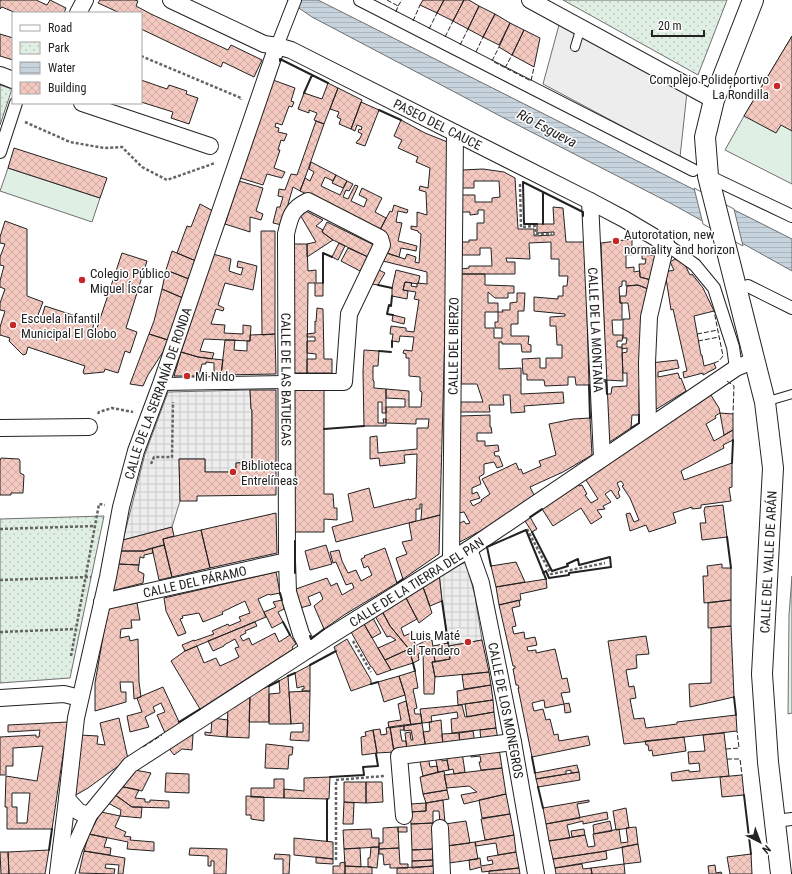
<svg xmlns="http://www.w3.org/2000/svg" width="792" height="874" font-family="'Roboto Condensed',sans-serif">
  <defs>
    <pattern id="park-dots" width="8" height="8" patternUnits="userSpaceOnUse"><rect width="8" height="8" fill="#e0efe3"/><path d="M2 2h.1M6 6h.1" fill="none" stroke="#c0cdc2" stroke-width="1.8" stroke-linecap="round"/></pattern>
    <pattern id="plaza-grid" width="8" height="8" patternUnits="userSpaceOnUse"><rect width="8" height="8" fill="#ededed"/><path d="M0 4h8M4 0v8" fill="none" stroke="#cbcbcb"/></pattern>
    <pattern id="water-rules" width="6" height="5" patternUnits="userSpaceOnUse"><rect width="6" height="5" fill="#c7d3dd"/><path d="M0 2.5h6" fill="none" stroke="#abb5bd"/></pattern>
    <pattern id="building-cross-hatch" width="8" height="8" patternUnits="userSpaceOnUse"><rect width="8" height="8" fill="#f3c9c0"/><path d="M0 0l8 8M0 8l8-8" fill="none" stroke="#d0aca5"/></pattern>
  </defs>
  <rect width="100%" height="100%" fill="#fff"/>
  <path fill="url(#park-dots)" stroke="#6f6f6f" d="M563,0H727L698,75Z
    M0,85L12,89L0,125Z
    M104,516L70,678L0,683V519Z"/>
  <path fill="#e0efe3" stroke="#6f6f6f" d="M792,36V184L725,150L744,116Z
    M8,168L100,198L92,222L0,191Z
    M792,576V713L788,714L789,615Z"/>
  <path fill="#ededed" stroke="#6f6f6f" d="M559,25L687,92L680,157L543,84Z"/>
  <path fill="url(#plaza-grid)" stroke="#6f6f6f" d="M250,390L251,409L252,410V462L236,463V472H205V459H179L180,501L172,527L123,540L145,454L168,392Z
    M466,562L475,596L482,640L449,646L442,601L439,573Z"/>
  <path fill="url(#water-rules)" stroke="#6f6f6f" d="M287,0H318L792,239V271L672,204L502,117L312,17Z"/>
  <path fill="#fff" stroke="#6f6f6f" d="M694,188L734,209L743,246L703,224Z"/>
  <path fill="url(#building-cross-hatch)" stroke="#222" fill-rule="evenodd" d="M0,0H36L47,5L50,0L66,8L64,13H16L2,7L0,9Z
    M100,0H135L138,1L136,6L151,14L228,50L231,45L262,60L254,77L223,62L221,67L141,29V13H120L98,3Z
    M423,0H444L437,13L420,5Z
    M444,0H464L453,21L437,13Z
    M464,0H469L479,6L468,29L453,21Z
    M479,6L495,14L483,37L468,29Z
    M495,14L510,23L499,45L483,37Z
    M510,23L524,30L512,55L499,47Z
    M524,30L540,38L534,67L512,55Z
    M0,34L13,38V60L0,56Z
    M792,36V131L781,125L776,133L744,116Z
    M141,80L167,89L169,85L187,91L186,94L198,98L189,124L171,118L173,112L141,102Z
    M273,80L295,88L291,101L294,102L292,107L289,106L282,125L276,123L275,127L279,128L278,132L287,134L284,141L281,140L278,150H280L274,168L285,172L282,178L267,174L263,185L240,178Z
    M328,83L338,88L324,124L314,120L317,113L309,110V113L298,109L304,93L322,99Z
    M338,88L362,100L351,129L339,124L341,119L337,117L339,112L330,109Z
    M361,102L379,110L365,146L356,143L358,140H359L362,134L358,132L359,129L361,130L362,127L357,125L355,131L351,129Z
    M401,120L425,133L450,143L440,515L421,520L422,504H420V509H416V521L336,542L332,527L353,521L348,494L369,488L374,508L409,499V500L416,498L417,454L404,455L405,463L380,466L379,458L370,459V437L377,436L378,453L417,449V428H428L429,419H416V424L386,423V407H405V399L386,398V389L409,391V407H421L422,392L420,391V377L409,376V358H406V354L403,353L404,350L412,351L414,337L400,336L399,342L392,341L393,334H390L391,326L406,328V331L414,332L419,300L414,299L416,292L403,290L405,282L412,283L411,286L417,287V283L427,284V272L383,261L387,253L405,259L407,254L416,257L415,262L419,263L421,234L418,232V231L411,229V226L417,227V212L427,215L426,192L419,190L420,186L428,188L430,168L416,162L418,157L398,148L402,140L394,136Z
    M316,121L324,124L305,178L300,191L293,187L282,225L273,223L277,207H280L283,197L278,196L279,189L285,190L291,174L297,175Z
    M14,148L107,178L100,198L8,168Z
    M311,162L336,175L333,181L325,177L321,186L340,195L347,181L353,184L349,191L346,190L343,197L348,199L355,185L358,186L351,201L364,207L367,199L359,195L362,188L382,198L375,212L386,218L380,230L300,191L305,178L310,181L314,172L309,169Z
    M483,169L504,172L515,178L518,229H534V236L554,235V232L537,233V224H554L553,207L563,208L566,242H585L589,385H576L575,377H568V385L545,386L544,380H527V374H523L522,359L540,358V368H546V358H562V345H557L556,326H550V317L565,316V314L534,311V297L558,299V296H563V286H567L568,276H559V259H551V242L529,243L530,259L506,258L507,262H515V274H461V269L469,268V266H492L491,248H480V255H462V242H469V240H477V223H484V210H478V214L470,215V212H462V195H475V202H492V198L500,197L499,181H474V188H462V170Z
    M336,175L347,181L343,188L332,183Z
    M239,181L263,188L256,211L263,214L261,220L250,217V232L225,224Z
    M200,204L213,211L196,261L177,253L187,226L191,227Z
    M394,205L408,210L407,213L398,211L396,222L402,223L398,241L417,246L416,251L401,248L399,257L383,252L387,234L380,230L390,211L392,212Z
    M304,210L323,220L316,226L323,230L322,232L333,240L307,257V244L316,242L299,213Z
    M5,221L27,229V296L43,302L38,315L42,317L45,306L94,322L92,333L95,334L122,253L147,261L126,328L137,332L130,353L125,351L118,373L105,369L104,372L84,374L83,372L85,366L28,347L26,354L23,355L9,341L10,338L0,335V327L5,311L0,310V303L5,289L0,287V281L4,266L0,265V257L5,244L0,243V237Z
    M327,222L374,245L368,257L333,240L322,232Z
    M261,231H275V334L262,335Z
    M632,239V247L642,246V254L626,255V268L634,267V272L639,271L640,273V277L651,280L648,289L638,285L626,286V281H622V286L619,287L620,303H622V320H612L613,335H623L622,341H617V347H622L623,381L606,380L601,243Z
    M339,243L345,246L338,260L332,257Z
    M293,244H307L308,271L316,270V283H323V296H315V283H308L307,373H294Z
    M348,248L368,257L360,271L341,261Z
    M172,251L196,261L189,279L166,270Z
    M213,254L231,259L229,271L241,275L243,268L237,267L238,261L257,266L253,290L225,283L218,305L224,308L223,311L216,309L211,324L225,325L224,333L243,334V325L251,326L250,341L204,339L200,351L214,353L212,359L198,357L181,352Z
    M642,254L657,256L651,280L640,277L639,264H645L646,259H642Z
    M675,259L684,263L690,275L692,274L703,288L714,311L694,316L701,355H702L704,366L714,363L716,368L703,375V373L684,378L683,372L687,371L673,309L671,310L665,272L674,270L670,262Z
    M166,270L189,279L183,298L162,289Z
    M379,270L385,273L378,285L372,284Z
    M396,270L420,276L418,284L405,282L403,290L408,291L407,299L392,296V288Z
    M461,274H485V285L514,286V293H508V298H495L488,292V303H498V312H485V328H494V338H502V328H495V322H498V312H503L502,310H510V303L517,302V293H525L524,311H518V324H511V336H529L528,344L531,345V352H522L521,344H502V342H499V369L521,368V394L563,392L564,403L524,406L525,412L511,413L510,395H503L504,405H489L490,412H460L461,402H483L477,384H461Z
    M638,285L648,289L643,389L639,390V415H632L631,428L608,443L607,394H611L612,387L627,386V373H623L622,353L627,352V348L622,349V344H626L627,338H623V319H630L628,303H620V296H626L627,286Z
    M162,289L183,298L168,340L149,334L154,321Z
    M317,308L323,309L324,359H332V373H307V359H316V354L307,353V341H315V337H307V334L315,333V321L316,322Z
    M393,315L405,318L404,324L392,321Z
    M149,334L168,340L163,352L148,375L143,386L130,384Z
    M275,334L276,374L221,375L225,340H235L234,350L247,351V341H250V335Z
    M364,350L379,351L378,366H373V380L374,381V388L386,389V413H382V402H378V423H384L383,419H386V426H364L363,372Z
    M181,352L198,357L223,360L221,375H214V363L206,362V364H202L199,376H174Z
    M677,360L679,368L658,372V377L678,373L680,379L681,378L686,391L655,410L651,363Z
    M250,390H276V495L197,496V501H180L179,459H205V472H236V463L252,462V410L251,409Z
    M294,390H324V494H333L334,508H337V520L324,519V532H294Z
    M709,392L719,408L720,413L715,416L716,418L706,424L714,441L733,430V440L723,445L724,448L681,471L684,480L732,463V487L729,488L731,501L701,505V508L692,509V507L673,513L676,523L649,532L646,525L630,531L626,514L630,513L634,522L639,520L630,498L622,486L624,485L621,481L617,483L620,490L618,492L620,497L617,499L611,490L605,494L611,502L603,506L605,509L597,510L602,517L591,524L581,508L553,526L542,509L578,485L579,486L582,485L587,494L585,495L591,503L598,499L586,480Z
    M720,413L733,414V430L724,435Z
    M490,415V427H491L492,433H477V441H485V446L498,445L499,451L494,452L495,456H499L503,466L497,468L494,462L484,464V474L479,477L481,484L472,488V494L477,492L480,498L470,501L473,506L482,501L481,500L490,494L482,479L516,463L519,470L521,469L523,474L541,466L539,461L556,455L549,424L573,419L590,418L592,455L563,472L530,487L534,495L484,529L458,543V524L464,521L466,524L470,523L464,512L458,513L460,416Z
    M1,458L19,459L20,461V473L24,475L23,493H11V495H0V461Z
    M723,505L727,537L702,540L700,523H706L704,511L705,507Z
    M276,513L277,553L210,568L201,530Z
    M440,515L439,554L403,579L396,558L407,554L402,542L412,540L409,523Z
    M530,517L537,529L532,532L525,521Z
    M172,527L174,536L163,539L164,545L143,551H121L123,540Z
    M201,530L210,568L172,577L163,539Z
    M164,545L172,577L159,580L152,548Z
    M326,545L332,564L310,570L305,551Z
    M152,548L153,553L144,555V558L140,557L139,565L118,564L121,551H143Z
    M385,548L397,583L344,615L324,629L314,606L323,599L320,592L308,597L311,605L300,608L294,590L296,589L327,578L331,586L337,583L342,595L354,588L352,583L346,585L336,562L333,563L330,552L339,550L342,561L348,573L356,570L361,581L372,575L368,566L364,568L361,559L365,557L364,556Z
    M516,562L525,582L496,587L491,566Z
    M118,564L139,565L138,571L144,574L143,583L112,591Z
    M722,564V568H731V600L704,603L703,576H708L707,566Z
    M276,572L280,593L270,595L269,594L258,599L266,617L185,651L182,645L194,640V641L214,634L212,631L228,624L229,626L241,621L239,617L250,613L245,601L222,612L223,614L203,622L199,613L182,616L183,618L180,619L186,633L178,636L166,611L164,598Z
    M439,573L442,601L430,606L422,584Z
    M546,579L547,588L520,594L521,600L499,605L496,587Z
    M422,584L432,613L419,623L405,596Z
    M405,596L417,619L401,628L404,636L411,633L416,646L409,649L390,626L382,611Z
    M282,600L284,609L278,612L283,622L272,628L264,612L276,607L273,602Z
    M519,600L520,606L512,608L516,626L512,627L514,634L524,632L525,639L535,637L537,645L527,647L528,651L536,650V653L555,649L562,679L567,678L570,692L561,693L564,704L569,703L571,712L565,713L564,704L545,708L544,700L532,703L534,711L543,709L546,720L550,719L554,735L558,734L559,741L588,736L590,745L532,757L518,688H519L518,685H516L513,669L515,668V666H513L499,605Z
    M731,600V626L708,628V603Z
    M137,603L140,620H131L132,628L121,629L120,638L129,636L130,641L138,639L139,682L141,697L134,699L133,682H120L121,692H126V702L95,711V683L108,608Z
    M382,611L390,626L409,649L385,660L378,648L396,640L390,636L387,637L375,616Z
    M373,618L381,633L372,638L364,624Z
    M255,622L257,626L245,631L246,633L240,636L243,641L249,638L252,645L275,633L279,642L290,635L296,644L292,647L293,649L200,709L171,661L185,651L197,646L204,663L216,658L220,666L231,661L239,657L235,648L239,647L235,639L224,645V646L213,651L208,641Z
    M364,624L385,660L391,670L377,675L372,667H371L351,632Z
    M731,626L734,697L690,707L689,684L711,683V628Z
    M646,636L649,654L636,655L637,668L626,670L629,687L634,686L636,698L630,699L634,719L644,718L646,728L677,724V722L736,715L737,731L624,744L608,641Z
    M347,639L371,680V684L351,691L334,647Z
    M427,640L428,641L432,640L435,662H432L435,677L434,694H424L423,652L418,654L419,660L413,663L409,649Z
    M482,640L489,672L435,677L432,662L450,659L449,646Z
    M448,643L450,659L435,662L433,646Z
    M409,649L413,663L391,670L385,660Z
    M310,665V691H302V689H304V686L297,688L295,673Z
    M415,671L418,688L413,689L417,708L414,709L415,714H421L422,723L411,725L405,695L399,676Z
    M489,672L491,685L464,689L462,675Z
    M288,676L291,724H269V694L280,693L279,681Z
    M399,676L405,695L384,702L378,682Z
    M491,685L493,700L458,705L457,691Z
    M269,686V722H249L250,695Z
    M163,687L180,724L165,733L157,715L165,712L161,703L153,707L155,712L145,717L149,727L130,732L127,716L142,712L137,698Z
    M310,691L309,741L290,740L291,732H303V723L291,724L289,692Z
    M250,695L249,738L227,737L228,706Z
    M493,700L494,712L467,717L465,704Z
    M406,701L411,725L389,728L388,722L401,720L398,704Z
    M462,705L465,717L494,712L496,728L452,733L451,719L458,718L457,712L431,716L432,722L422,723L420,709Z
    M119,718L128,759L88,788L74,796L79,735L98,736L97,744L105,745L100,723Z
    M212,718L228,720L227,737L205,735V732L211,733Z
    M441,720L443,747L426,749L423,732L430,731L429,722Z
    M68,722L52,829H7V807H5L6,776L37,781L43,746L13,748V766H6V775H0V737L36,735V737H39L40,730L8,732V725ZM12,793H30L27,823H17V807H12Z
    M422,723L426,749L407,750L405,733L410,732L411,740H413L411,730L404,731V725Z
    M404,725V730H400L402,741H406L407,750L394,752L390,727Z
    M390,727L394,752L377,753L373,730L380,729L381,735L387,734L386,728Z
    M496,728L498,740L481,742L480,730Z
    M373,730L377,753L362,755L361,737L366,736L365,732Z
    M473,731L475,743L460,745L459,733Z
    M459,733L460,745L443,747L442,734Z
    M724,733L729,776L672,781L671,773L689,770V772L700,771L699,763L689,764L688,752L705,751L703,735Z
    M188,734L193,735L192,750L182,749L174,755L168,747Z
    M684,737L686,751L653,756L652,750L649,751L648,745H646L645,741Z
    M266,744L293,747L292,755H289L288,769L265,768Z
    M499,748L502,768L481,770L479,762H481L480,756L471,757V752Z
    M462,752L465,772L454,774L453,769L449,770L446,754Z
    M435,755H441L442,761L447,760L449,770L438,772Z
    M428,756L430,767L437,766L438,772L423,776L419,757Z
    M577,765L579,772L571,773V770L566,771V774L536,779L535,773Z
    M502,768L506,794L464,804L461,795L477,792L469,786L447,788L444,775Z
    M135,770L151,773L142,791L119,786Z
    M444,771L447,790L423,794L420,777Z
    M579,772L580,780L538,787L536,779Z
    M166,773L189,774V793L165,792Z
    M742,775L744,795L722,797L720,777Z
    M330,777L329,799L284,798V789L304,791V778Z
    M274,779H284V798L251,797V788H274Z
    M344,782H366V803L344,802Z
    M366,782H382L383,802L366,803Z
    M119,786L139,790L135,798L145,799V802H150V800L169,801V808L132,807L114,794Z
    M447,790L449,799L426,803L423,794Z
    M114,794L132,807H142L141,818L120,816L121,810L108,803Z
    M506,794L510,814L482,818L479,800Z
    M246,796L264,797V821L251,819V815H246Z
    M443,800L445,823H440L439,811H433V823L411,824L410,812L426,811V803Z
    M589,800V802L577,804L580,818L546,824L543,808Z
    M344,802L354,803L353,824H343Z
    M426,803V811L410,812V804Z
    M626,808L629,828L616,830L613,811Z
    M101,812L120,816L115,827L126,832L124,836L131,837L130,840L154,842V851L127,849L128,842L89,834Z
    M607,812L608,819L583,824V821L567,825L570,838L549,841L546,824Z
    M510,814L514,835L485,840L481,819Z
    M466,821L470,843L447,846L445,824Z
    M610,821L612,831L594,834L593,825Z
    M433,823V849L412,850L411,824Z
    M398,827L399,848L379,849V843H383V828Z
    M398,827H407V832H398Z
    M636,827L638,844L600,852L553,859L549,841L585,835L588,847L595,846L593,834L619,829L621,843L628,842L626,828Z
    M371,829L372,838H379V847L344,849L343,830Z
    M584,829L585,835L572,837L571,831Z
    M89,834L107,838L104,847L111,848L110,855L84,851Z
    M514,835L516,852L498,855L496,843L476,846L475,842Z
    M294,838L333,842V859L294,855Z
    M475,842L478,859L449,863L447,846Z
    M638,844L641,862L624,864L622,847Z
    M371,847H379L377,868L368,867V858H370Z
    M190,848L227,849L226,874H214V861H211V866H208V856L189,855Z
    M360,848L361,867L345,866L344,849Z
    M399,848L400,864H408V868H390V864L384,865L383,854H379V849Z
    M433,849V860L412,861V850Z
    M49,850L45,874H9L8,852Z
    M84,851L125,858L123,874H118L119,865L106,864L105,868L115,869L114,874L79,873Z
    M606,851L607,859L555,868L553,859Z
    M0,852H8L9,874H1Z
    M516,852L519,868L482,872L481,867L470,870L469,860L480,858L481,866L493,864L492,860L488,861L487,857Z
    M275,854L290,855L289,874H283V859H274Z
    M751,854L752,874H730L727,857Z
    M316,857L333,859V864L316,863Z
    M433,860V866L412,868V861Z
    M345,862V874H333V866H340V863Z
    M582,864L583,869L591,868L592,874H556L555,868Z
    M624,864L625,874H592L591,868Z
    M715,865L716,873L721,872L722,874H709L708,866Z
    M345,866L372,867V874H345Z
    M434,866L435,874H397V868Z
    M519,868L520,874H489V871Z"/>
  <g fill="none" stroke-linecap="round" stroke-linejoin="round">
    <defs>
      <path id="service" d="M575,47L581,27
        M765,402L792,394"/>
      <path id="pedestrian" d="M360,0L693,170
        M277,46L295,0
        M0,152L16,103
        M708,176L792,216
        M666,244L695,265L714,288L733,347L736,368
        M748,286L792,308
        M161,384L286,382
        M775,821L792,819"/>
      <g id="minor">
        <path id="s1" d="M171,0L264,44L277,46L291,50L590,201L624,219L666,244L649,317L647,363L648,427"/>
        <path d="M530,0L714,100"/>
        <path d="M78,13L85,0"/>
        <path d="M0,75L13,80"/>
        <path d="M82,103L210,146"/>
        <path id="s2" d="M590,201L602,458"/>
        <path id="s3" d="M286,382H344L349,314L382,245L380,238L308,201C291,209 290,217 286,234L287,561L288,592L301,634L309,649"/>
        <path d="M0,428L89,427"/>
        <path id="s4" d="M469,549L481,583L513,742L536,874"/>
        <path id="s5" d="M451,559L455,133"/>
        <path id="s6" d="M102,602L287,561"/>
        <path d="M0,698L64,694L80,698"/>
        <path id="s7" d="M89,815L79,812L67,799L76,718L108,577L121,507L136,451L161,384L277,46"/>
        <path d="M404,816L399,756L513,742"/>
        <path d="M440,828L442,874"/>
        <path d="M58,873L67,799"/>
        <path id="s8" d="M66,874L74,849L89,815L130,765L309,649L469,549L736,368L755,360"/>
      </g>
      <path id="tertiary" d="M753,0L714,100L705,137L708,176L765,402L773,468L762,674L768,762L781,874"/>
    </defs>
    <use href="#service" stroke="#222" stroke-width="10"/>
    <use href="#pedestrian" stroke="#222" stroke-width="14"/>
    <use href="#minor" stroke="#222" stroke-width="18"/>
    <use href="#tertiary" stroke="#222" stroke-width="22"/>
    <path stroke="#646464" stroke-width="2.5" stroke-dasharray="3 2" stroke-linecap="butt" d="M141,56L241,98V100
      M25,122L70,142L104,148L122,147L142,167L167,180L215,163
      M520,184L521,227L535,226L536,234H552
      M98,414L99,412L112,408L133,412
      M151,464L154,457H172L173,402
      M0,529L95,526
      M527,529L551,574L605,563
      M0,580L91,577
      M0,632L76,629
      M353,641L371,672
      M71,656L99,504L105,505
      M336,860V780L384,776"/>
    <use href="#service" stroke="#fff" stroke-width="8"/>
    <use href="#pedestrian" stroke="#fff" stroke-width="12"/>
    <use href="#minor" stroke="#fff" stroke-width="16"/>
    <use href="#tertiary" stroke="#fff" stroke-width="20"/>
    <path stroke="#222" stroke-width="1" stroke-dasharray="5 2" stroke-linecap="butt" d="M387,0L398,6L396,12L398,13
      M398,6L402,0
      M413,21L420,5
      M429,29L437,13
      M445,37L453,21
      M460,45L468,29
      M476,52L483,37
      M492,61L499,47
      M494,62L531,81L534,67
      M505,68L512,55
      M697,334L718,330
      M698,341L719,337
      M714,363L719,361L723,356L714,311
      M727,381L734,386L733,414
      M143,747L162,735
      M726,749L739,748L737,731
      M727,759H740L742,775"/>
    <path stroke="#222" stroke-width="2" d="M280,61V59L328,83
      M304,93L312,75
      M379,110L401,120
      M543,192V224
      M537,224H524L523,182L583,212V216
      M323,283V253L332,257
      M378,285L392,288
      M392,296L391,306L389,305L387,314L393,315
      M392,347V341
      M379,351L391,352
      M606,380L607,394
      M589,385L590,418
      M631,428L639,423V415
      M324,429L364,426
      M732,463L733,440
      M530,517L542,509
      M532,532L552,571L568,566L567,564L578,559L579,565L610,557L611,567L569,573V575L549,578L546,571L543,573
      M727,537L731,568
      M295,541V573
      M491,566L487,547L526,530L546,579
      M397,583L403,579
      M280,593L282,600
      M442,601L448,643
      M283,622L290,635
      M310,636L311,639L324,629
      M413,663L415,671
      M310,665L336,651
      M288,676L295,673
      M371,684L378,682
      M269,686L279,681
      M734,697L736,715
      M179,722L200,709
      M532,757L535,773
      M330,777L364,775L363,767L378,766L376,754
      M538,787L543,808
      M744,795L751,854
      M327,841V799
      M49,850L52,829"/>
  </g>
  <g fill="#c62828" stroke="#fff" stroke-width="1.5">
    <circle cx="777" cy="86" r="4"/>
    <circle cx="616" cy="241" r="4"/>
    <circle cx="82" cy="280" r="4"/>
    <circle cx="13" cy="325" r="4"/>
    <circle cx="187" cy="376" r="4"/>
    <circle cx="233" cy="472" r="4"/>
    <circle cx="468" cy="642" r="4"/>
  </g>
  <g text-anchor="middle" stroke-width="3" stroke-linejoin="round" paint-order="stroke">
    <g font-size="13" fill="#222" stroke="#fff" text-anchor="start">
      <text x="769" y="84" text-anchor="end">Complejo Polideportivo<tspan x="769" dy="15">La Rondilla</tspan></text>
      <text x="624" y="239">Autorotation, new<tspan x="624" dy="15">normality and horizon</tspan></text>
      <text x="90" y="278">Colegio Público<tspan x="90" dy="15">Miguel Íscar</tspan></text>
      <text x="21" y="323">Escuela Infantil<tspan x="21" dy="15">Municipal El Globo</tspan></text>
      <text x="195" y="381">Mi Nido</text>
      <text x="241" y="470">Biblioteca<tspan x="241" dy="15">Entrelíneas</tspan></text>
      <text x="460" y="640" text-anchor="end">Luis Maté<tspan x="460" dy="15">el Tendero</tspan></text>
    </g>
    <g font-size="13" fill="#222" stroke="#fff">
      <text dy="5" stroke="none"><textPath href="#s1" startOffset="295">PASEO DEL CAUCE</textPath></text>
      <text dy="5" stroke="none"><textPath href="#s2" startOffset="129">CALLE DE LA MONTAÑA</textPath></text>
      <text dy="5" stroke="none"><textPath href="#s5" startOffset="213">CALLE DEL BIERZO</textPath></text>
      <text dy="5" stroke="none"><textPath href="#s3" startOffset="478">CALLE DE LAS BATUECAS</textPath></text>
      <text dy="5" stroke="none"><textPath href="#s7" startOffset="445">CALLE DE LA SERRANÍA DE RONDA</textPath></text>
      <text transform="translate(768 562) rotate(-87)" y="5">CALLE DEL VALLE DE ARÁN</text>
      <text dy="5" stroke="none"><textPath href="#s6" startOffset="95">CALLE DEL PÁRAMO</textPath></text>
      <text dy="5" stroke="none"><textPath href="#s8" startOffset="468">CALLE DE LA TIERRA DEL PAN</textPath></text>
      <text dy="5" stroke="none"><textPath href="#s4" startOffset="166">CALLE DE LOS MONEGROS</textPath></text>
    </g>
    <g font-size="14" font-style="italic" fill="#222" stroke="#fff">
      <text transform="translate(547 128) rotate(28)" y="5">Río Esgueva</text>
    </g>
  </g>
  <rect x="12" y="12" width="130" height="92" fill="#ffffff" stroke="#a7a7a7"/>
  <rect x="20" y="25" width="20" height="6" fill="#ffffff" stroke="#a7a7a7"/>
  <text x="48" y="32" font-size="12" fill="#222222">Road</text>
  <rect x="20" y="42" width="20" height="12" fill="url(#park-dots)" stroke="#a7a7a7"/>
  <text x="48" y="52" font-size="12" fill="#222222">Park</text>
  <rect x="20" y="62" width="20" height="12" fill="url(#water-rules)" stroke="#a7a7a7"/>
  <text x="48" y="72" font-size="12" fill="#222222">Water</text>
  <rect x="20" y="82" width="20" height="12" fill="url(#building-cross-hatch)" stroke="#a7a7a7"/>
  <text x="48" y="92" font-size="12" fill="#222222">Building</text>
  <g transform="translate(760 842) rotate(138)" stroke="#ffffff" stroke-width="3" paint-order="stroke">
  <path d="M0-3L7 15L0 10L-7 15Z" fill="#222222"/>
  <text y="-6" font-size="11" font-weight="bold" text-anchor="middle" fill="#222222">N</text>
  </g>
  <path d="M652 30v6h52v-6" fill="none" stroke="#222222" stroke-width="2"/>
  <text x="658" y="30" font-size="12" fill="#222222" stroke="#ffffff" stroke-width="3" paint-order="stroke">20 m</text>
</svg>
